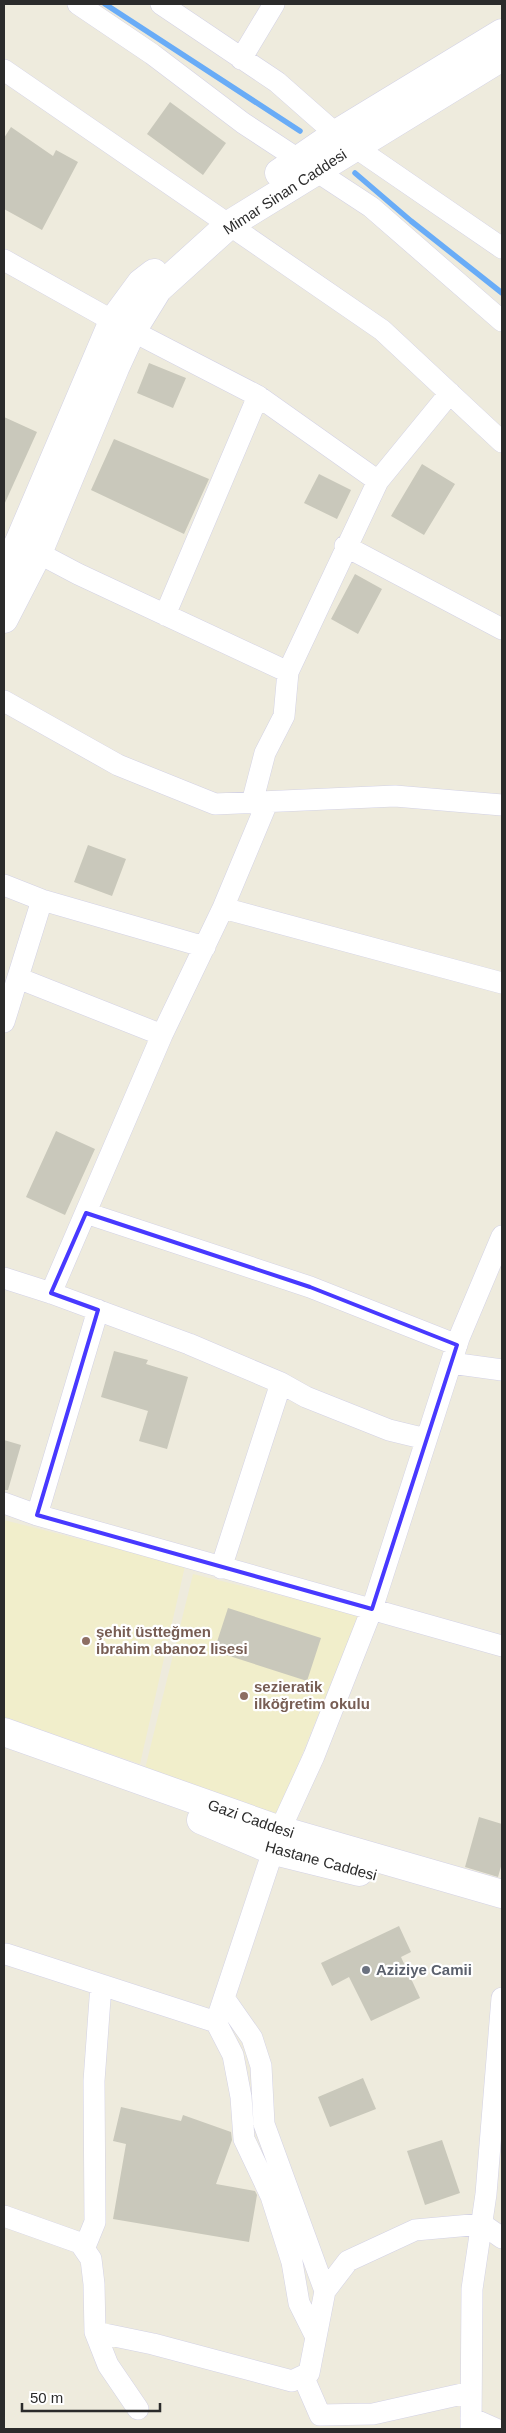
<svg xmlns="http://www.w3.org/2000/svg" width="506" height="2433" font-family="Helvetica,sans-serif">
  <rect width="100%" height="100%" fill="#eeebdd"/>
  <path fill="#f1eecb" d="M4,1520L185,1566L140,1764L4,1717Z
    M193,1574L359,1615L274,1823L143,1777Z"/>
  <g fill="none" stroke-linecap="round" stroke-linejoin="round">
    <path stroke="#69acf7" stroke-width="5.5" d="M105,4L300,131
      M355,173L411,221L502,293"/>
  </g>
  <path fill="#c9c8bb" d="M170,102L226,143L203,175L147,134Z
    M11,127L53,156L56,150L78,162L42,230L4,209V138Z
    M149,363L186,378L173,408L137,393Z
    M4,417L37,432L4,505Z
    M114,439L209,479L184,534L91,490Z
    M422,464L455,484L424,535L391,516Z
    M319,474L351,490L337,519L304,503Z
    M355,574L382,589L358,634L331,619Z
    M88,845L126,859L112,896L74,882Z
    M56,1131L95,1149L65,1215L26,1197Z
    M114,1351L148,1360L146,1364L188,1377L167,1449L139,1441L148,1411L101,1397Z
    M4,1440L21,1445L8,1490H4Z
    M228,1608L321,1638L307,1681L214,1651Z
    M479,1817L502,1824V1863L498,1877L465,1867Z
    M399,1926L411,1952L401,1957L420,1998L371,2021L349,1977L332,1986L321,1963Z
    M363,2078L376,2109L330,2127L318,2097Z
    M121,2107L181,2121L183,2115L231,2132L232,2140L216,2184L255,2191L257,2195L249,2242L113,2219L126,2144L113,2141Z
    M442,2140L460,2193L425,2205L407,2151Z"/>
  <g fill="none" stroke-linecap="round" stroke-linejoin="round">
    <defs>
      <path id="street" d="M78,4L152,54L243,123L371,207L502,321
        M161,4L277,82L336,134L502,248
        M241,59L274,4
        M4,70L382,330L502,442
        M4,260L113,321L258,396L378,481
        M25,546L78,574L288,672L284,716L265,753L252,803
        M345,546L502,629
        M165,615L258,396
        M288,672L378,481L450,393
        M4,701L118,765L215,804L395,796L502,805
        M4,885L42,900L205,947
        M223,908L502,983
        M18,978L162,1035
        M4,1022L42,900
        M86,1213L310,1287L457,1345
        M4,1278L51,1293L189,1344L281,1383L306,1397L389,1430L426,1439
        M51,1293L162,1035L223,908L267,803
        M451,1363L502,1370
        M4,1503L37,1515L502,1646
        M37,1515L98,1310
        M221,1568L281,1383
        M6,1954L216,2022L280,1830L314,1756L372,1609L459,1338L502,1236
        M224,1998L252,2038L261,2066L264,2124L325,2291
        M216,2022L233,2055L241,2097L244,2139L271,2196L292,2262L299,2303L316,2337
        M4,2216L80,2243L91,2259L94,2284L95,2332L108,2365L138,2409
        M84,2249L95,2222L94,2081L101,1985
        M95,2332L153,2344L292,2381L309,2373L325,2291L348,2261L415,2230L482,2224L502,2238
        M303,2376L320,2415L373,2414L471,2392
        M471,2418L496,2429
        M471,2429L472,2289L486,2194L502,1998"/>
      <path id="secondary" d="M279,173L336,134L502,33
        M4,572L19,542L113,321L141,283L154,273
        M4,619L38,553L115,368L132,331L158,289L230,224L502,57
        M4,1732L280,1830L502,1894
        M201,1820L274,1851L359,1872"/>
    </defs>
    <use href="#street" stroke="#d3d2e5" stroke-width="22"/>
    <use href="#secondary" stroke="#d3d2e5" stroke-width="29"/>
    <use href="#street" stroke="#fff" stroke-width="21"/>
    <use href="#secondary" stroke="#fff" stroke-width="28"/>
  </g>
  <path fill="none" stroke="#4839ff" stroke-width="4" stroke-linejoin="round" d="M86,1213L310,1287L457,1345L372,1609L37,1515L98,1310L51,1293Z"/>
  <g fill="#8d6e63" stroke="#fff" stroke-width="2">
    <circle cx="86" cy="1641" r="5"/>
    <circle cx="244" cy="1696" r="5"/>
  </g>
  <circle fill="#6b7280" stroke="#fff" stroke-width="2" cx="366" cy="1970" r="5"/>
  <g text-anchor="middle" stroke-width="4.5" stroke-linejoin="round" paint-order="stroke">
    <g font-size="15" fill="#2b2b2b" stroke="#fff">
      <text transform="translate(285 192) rotate(-33)" y="5">Mimar Sinan Caddesi</text>
      <text transform="translate(251 1819) rotate(19)" y="5">Gazi Caddesi</text>
      <text transform="translate(321 1861) rotate(15)" y="5">Hastane Caddesi</text>
    </g>
    <g font-size="15" font-weight="bold" fill="#785e54" stroke="#fff" text-anchor="start">
      <text x="96" y="1637">şehit üstteğmen<tspan x="96" dy="17">ibrahim abanoz lisesi</tspan></text>
      <text x="254" y="1692">sezieratik<tspan x="254" dy="17">ilköğretim okulu</tspan></text>
    </g>
    <g font-size="15" font-weight="bold" fill="#5b616d" stroke="#fff" text-anchor="start">
      <text x="376" y="1975">Aziziye Camii</text>
    </g>
  </g>
  <rect width="506" height="2433" fill="none" stroke="#2b2b2b" stroke-width="10"/>
  <path d="M22 2403v8h138v-8" fill="none" stroke="#2b2b2b" stroke-width="2.5"/>
  <text x="30" y="2403" font-size="15" fill="#2b2b2b" stroke="#ffffff" stroke-width="4" paint-order="stroke">50 m</text>
</svg>
